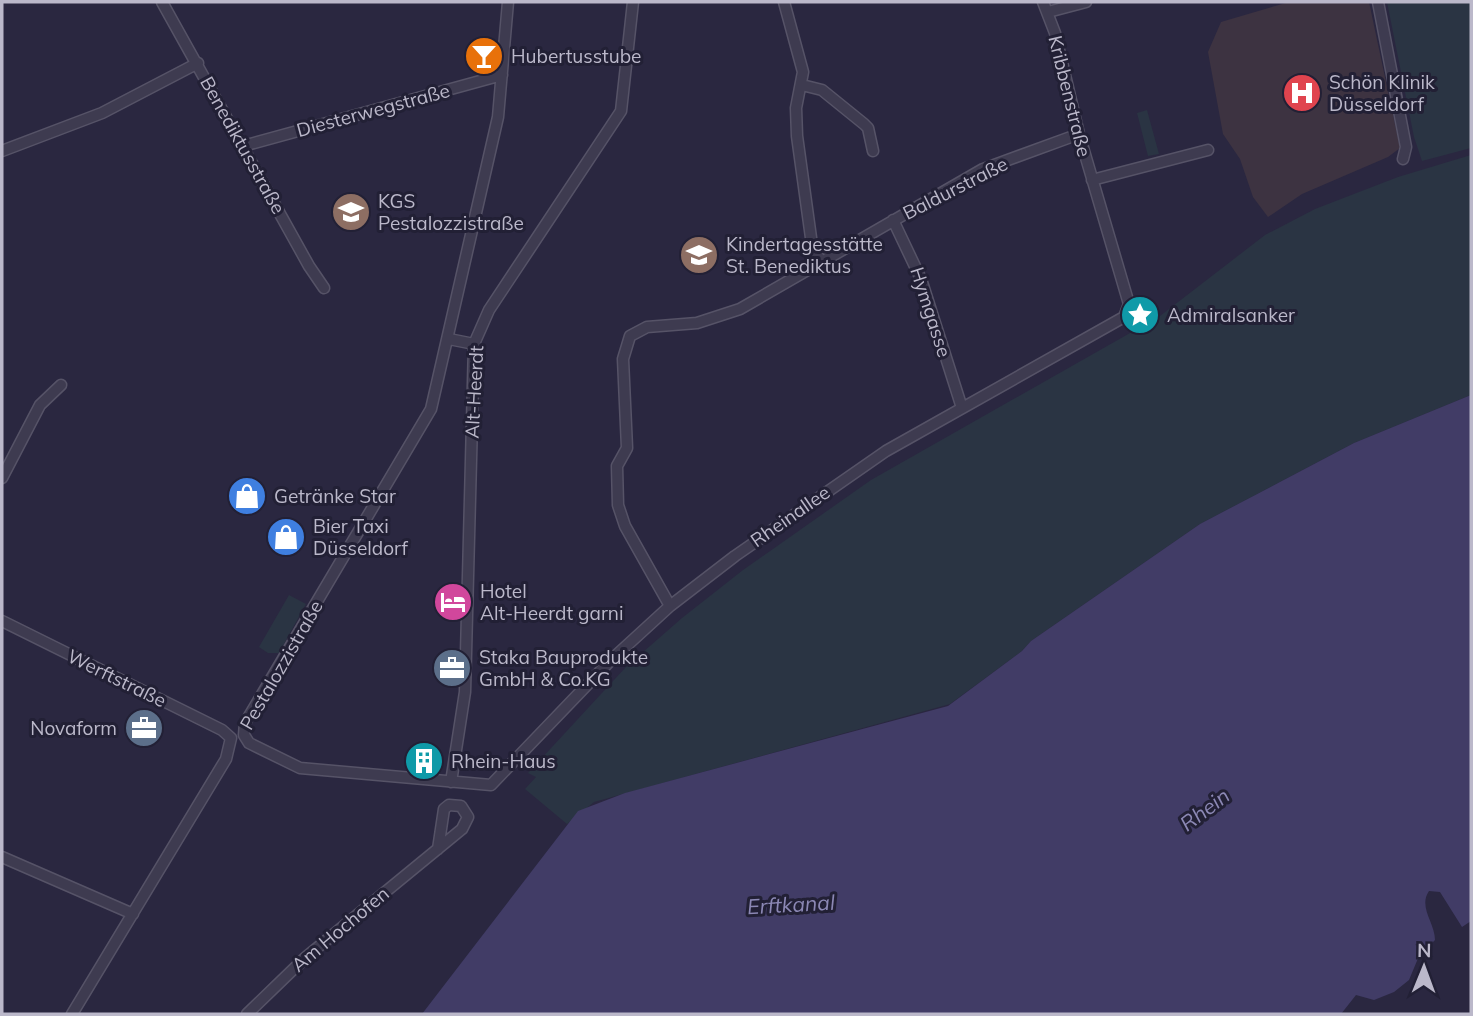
<svg xmlns="http://www.w3.org/2000/svg" width="1473" height="1016" font-family="Mulish,sans-serif">
  <rect width="100%" height="100%" fill="#2a2740"/>
  <path fill="#3d3341" d="M1289,2H1369L1400,148L1388,157L1302,194L1268,217L1253,197L1240,159L1223,134L1208,52L1221,22Z"/>
  <path fill="#2a3443" d="M1387,2H1471V148L1422,161L1414,137Z
    M1147,110L1159,154L1148,156L1137,113Z
    M1471,155V395L1354,443L1200,524L1031,641L1022,651L950,704L594,802L567,824L525,789L536,777L528,773L626,667L682,618L743,570L871,480L1160,316L1265,235L1315,209L1398,177Z
    M289,595L306,604L279,653H268L259,647Z"/>
  <path fill="#413c66" d="M1471,395V921L1462,927L1440,892L1429,891C1418,907 1435,923 1435,940L1419,956L1409,980L1394,992L1374,1000L1356,995L1341,1014H422L578,811L625,793L948,706L1022,651L1031,641L1200,524L1354,443Z"/>
  <g fill="none" stroke-linecap="round" stroke-linejoin="round">
    <defs>
      <path id="street" d="M162,2L309,266L324,288
        M784,2L803,72L796,108L797,136L812,245L821,262
        M1378,2L1406,147L1403,159
        M1048,12L1086,2
        M802,85L822,90L864,124L868,128L873,151
        M243,146L502,75
        M2,151L102,113L198,63
        M1092,180L1208,150
        M893,220L921,279L962,408
        M449,339L474,344
        M2,478L40,405L61,385
        M670,606L625,526L618,505L617,466L627,448L623,359L630,336L647,327L697,323L740,309L983,169L1079,134
        M2,621L222,730L231,738
        M244,735L249,743L300,768L491,785L611,660L670,606L735,556L886,451L1124,317L1129,304L1079,134L1055,33L1043,2
        M244,735L245,723L431,409L498,117L508,2
        M451,782L465,692L474,344L489,310L621,111L633,2
        M2,857L133,914
        M72,1014L226,759L231,738
        M247,1014L306,957L462,829L468,817L461,806L449,805L444,809L438,849"/>
    </defs>
    <use href="#street" stroke="#565367" stroke-width="13"/>
    <use href="#street" stroke="#3e3b50" stroke-width="10"/>
  </g>
  <defs>
    <symbol id="bar-disc" viewBox="-11 -11 22 22"><circle r="9.5" fill="#e8710a" stroke="#222035"/><path d="M-6-5H6L.8 .8V4.5H3.5V6h-7V4.5H-.8V.8Z" fill="#fff"/></symbol>
    <symbol id="hospital-disc" viewBox="-11 -11 22 22"><circle r="9.5" fill="#e0444e" stroke="#222035"/><path d="M-5-5h3v3.5h4V-5h3V5h-3V1.5h-4V5h-3Z" fill="#fff"/></symbol>
    <symbol id="school-disc" viewBox="-11 -11 22 22"><circle r="9.5" fill="#8d6e63" stroke="#222035"/><path d="M0-5L7-2L0 1L-7-2ZM-4 1L0 2.5L4 1V4Q0 6-4 4Z" fill="#fff"/></symbol>
    <symbol id="sight-disc" viewBox="-11 -11 22 22"><circle r="9.5" fill="#0f9aa8" stroke="#222035"/><path d="M0-6L1.8-2.2L6-1.7L2.9 1.2L3.7 5.4L0 3.3L-3.7 5.4L-2.9 1.2L-6-1.7L-1.8-2.2Z" fill="#fff"/></symbol>
    <symbol id="shop-disc" viewBox="-11 -11 22 22"><circle r="9.5" fill="#3f7fe0" stroke="#222035"/><path d="M-5-2.5h2.3a2.7 3.5 0 0 1 5.4 0H5L5.5 6h-11ZM-1.5-2.5h3a1.5 2.3 0 0 0-3 0Z" fill="#fff"/></symbol>
    <symbol id="hotel-disc" viewBox="-11 -11 22 22"><circle r="9.5" fill="#d1479c" stroke="#222035"/><path d="M-6-4.5h1.5V1H6V5H4.5V3h-9V5H-6ZM-4 0a1.8 1.8 0 1 1 3.6 0ZM.5 0V-2.5h3Q6-2.5 6 0Z" fill="#fff"/></symbol>
    <symbol id="office-disc" viewBox="-11 -11 22 22"><circle r="9.5" fill="#5c6f8a" stroke="#222035"/><path d="M-6-3h4V-5.5h4V-3h4V5H-6ZM-1-4.5V-3h2v-1.5ZM-6 0V1H6V0Z" fill="#fff"/></symbol>
    <symbol id="building-disc" viewBox="-11 -11 22 22"><circle r="9.5" fill="#0f9aa8" stroke="#222035"/><path d="M-4-6H4V6H1V3H-1V6H-4ZM-2.5-4.3h1.7v1.8h-1.7ZM.8-4.3h1.7v1.8H.8ZM-2.5-1h1.7V.8h-1.7ZM.8-1h1.7V.8H.8Z" fill="#fff"/></symbol>
  </defs>
  <g fill-rule="evenodd">
    <use href="#bar-disc" x="462" y="34" width="44" height="44"/>
    <use href="#hospital-disc" x="1280" y="71" width="44" height="44"/>
    <use href="#school-disc" x="329" y="190" width="44" height="44"/>
    <use href="#school-disc" x="677" y="233" width="44" height="44"/>
    <use href="#sight-disc" x="1118" y="293" width="44" height="44"/>
    <use href="#shop-disc" x="225" y="474" width="44" height="44"/>
    <use href="#shop-disc" x="264" y="515" width="44" height="44"/>
    <use href="#hotel-disc" x="431" y="580" width="44" height="44"/>
    <use href="#office-disc" x="430" y="646" width="44" height="44"/>
    <use href="#office-disc" x="122" y="706" width="44" height="44"/>
    <use href="#building-disc" x="402" y="739" width="44" height="44"/>
  </g>
  <g text-anchor="middle" stroke-width="6" stroke-linejoin="round" paint-order="stroke">
    <g font-size="19" fill="#bbb8ca" stroke="#222035" text-anchor="start">
      <text x="511" y="63">Hubertusstube</text>
      <text x="1329" y="89">Schön Klinik<tspan x="1329" dy="22">Düsseldorf</tspan></text>
      <text x="378" y="208">KGS<tspan x="378" dy="22">Pestalozzistraße</tspan></text>
      <text x="726" y="251">Kindertagesstätte<tspan x="726" dy="22">St. Benediktus</tspan></text>
      <text x="1167" y="322">Admiralsanker</text>
      <text x="274" y="503">Getränke Star</text>
      <text x="313" y="533">Bier Taxi<tspan x="313" dy="22">Düsseldorf</tspan></text>
      <text x="480" y="598">Hotel<tspan x="480" dy="22">Alt-Heerdt garni</tspan></text>
      <text x="479" y="664">Staka Bauprodukte<tspan x="479" dy="22">GmbH &amp; Co.KG</tspan></text>
      <text x="117" y="735" text-anchor="end">Novaform</text>
      <text x="451" y="768">Rhein-Haus</text>
    </g>
    <g font-size="19" fill="#bbb8ca" stroke="#222035">
      <text transform="translate(1070 96) rotate(76)" y="7">Kribbenstraße</text>
      <text transform="translate(373 110) rotate(-15)" y="7">Diesterwegstraße</text>
      <text transform="translate(243 145) rotate(61)" y="7">Benediktusstraße</text>
      <text transform="translate(955 188) rotate(-27)" y="7">Baldurstraße</text>
      <text transform="translate(931 312) rotate(72)" y="7">Hymgasse</text>
      <text transform="translate(474 392) rotate(-87)" y="7">Alt-Heerdt</text>
      <text transform="translate(790 516) rotate(-35)" y="7">Rheinallee</text>
      <text transform="translate(281 665) rotate(-60)" y="7">Pestalozzistraße</text>
      <text transform="translate(117 678) rotate(26)" y="7">Werftstraße</text>
      <text transform="translate(340 929) rotate(-40)" y="7">Am Hochofen</text>
    </g>
    <g font-size="21" font-style="italic" fill="#8c88b5" stroke="#222035">
      <text transform="translate(1205 810) rotate(-37)" y="7">Rhein</text>
      <text transform="translate(791 905) rotate(-3)" y="7">Erftkanal</text>
    </g>
  </g>
  <rect width="1473" height="1016" fill="none" stroke="#bbb8ca" stroke-width="7"/>
  <g transform="translate(1424 967) rotate(1)" stroke="#222035" stroke-width="5" paint-order="stroke">
  <path d="M0-5L12 26L0 18L-12 26Z" fill="#bbb8ca"/>
  <text y="-10" font-size="19" font-weight="bold" text-anchor="middle" fill="#bbb8ca">N</text>
  </g>
</svg>
